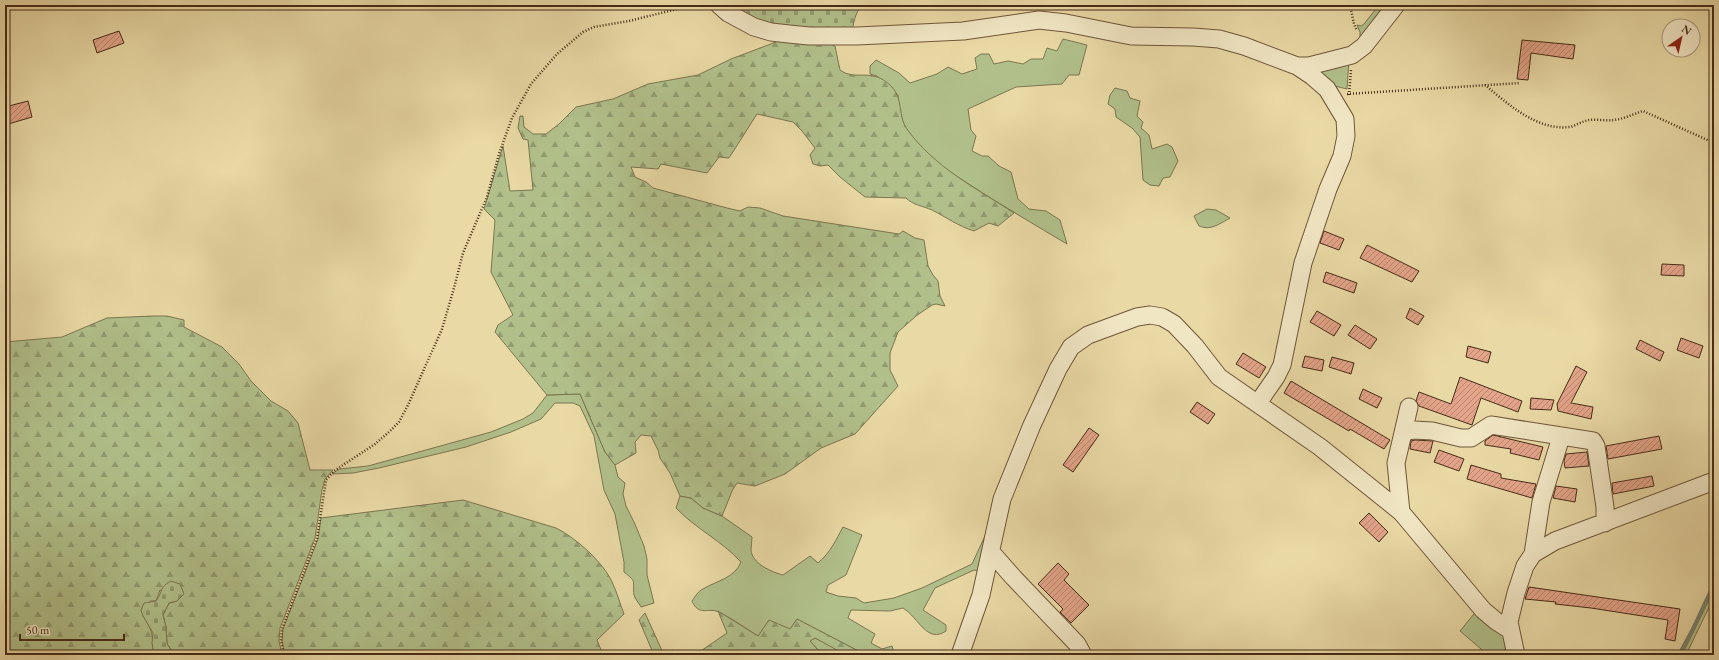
<svg xmlns="http://www.w3.org/2000/svg" width="1719" height="660" font-family="'EB Garamond',serif">
  <defs>
    <pattern id="forest-firs" width="22" height="20" patternUnits="userSpaceOnUse"><rect width="22" height="20" fill="#b1c08b"/><path d="M5 1l3.5 6h-7zM16 11l3.5 6h-7z" fill="#929c71"/></pattern>
    <pattern id="cemetery-stones" width="16" height="16" patternUnits="userSpaceOnUse"><rect width="16" height="16" fill="#b1c08b"/><path d="M2 7V4a2 2 0 0 1 4 0v3zM10 15v-3a2 2 0 0 1 4 0v3z" fill="#929c71"/></pattern>
    <pattern id="building-hatch" width="6" height="6" patternUnits="userSpaceOnUse"><rect width="6" height="6" fill="#e3a489"/><path d="M-1 1l2-2M0 6l6-6M5 7l2-2" fill="none" stroke="#ba866f"/></pattern>
  </defs>
  <rect width="100%" height="100%" fill="#e9d9a5"/>
  <filter id="stains"><feTurbulence type="fractalNoise" baseFrequency=".005" numOctaves="4"/><feColorMatrix values="0 0 0 0 .2 0 0 0 0 .09 0 0 0 0 .02 0 0 0 .5 -.17"/></filter>
  <radialGradient id="worn" r=".72"><stop offset=".6" stop-color="#630" stop-opacity="0"/><stop offset="1" stop-color="#630" stop-opacity=".3"/></radialGradient>
  <path fill="#b1c08b" stroke="#7c7650" d="M1379,5H1391L1360,42V32L1357,25L1361,26L1364,24Z
    M1063,39L1087,45L1079,75H1069L1062,84L1016,87L968,109L971,130L976,136L972,151L982,156H988L999,166L1011,172L1018,199L1029,209L1046,211L1060,220L1067,244C1038,227 1010,210 981,192C954,174 922,157 905,127C900,118 899,106 898,95L877,76L870,74V66L876,60L899,73L910,83L937,74L948,67L962,74L977,69L975,58L981,54H989L994,64L1008,61L1023,64L1031,59H1043L1047,48L1057,51Z
    M1349,59L1347,89L1327,84L1315,75L1319,69Z
    M1115,88L1127,91L1130,98L1140,101L1137,116L1143,122L1141,128L1149,135L1152,149L1167,144L1172,147L1178,161L1170,177L1163,178L1159,186L1150,185L1143,180L1140,137L1132,128L1116,117L1115,109L1108,104L1110,95Z
    M1207,209L1216,210L1230,218C1219,224 1211,231 1199,226L1194,216Z
    M580,394L605,452L615,465L618,477L625,483L623,494L626,506L634,522L644,546L647,559V575L654,603L641,607C639,603 635,599 634,595C632,580 638,583 624,572V562L615,514L604,490L594,436L580,406L573,403H555L541,419L511,432L466,447L379,468L353,473L332,474L339,469L368,466L491,432L523,419L533,413L547,395Z
    M680,496L691,498L703,508L722,516L752,537C752,541 751,546 751,550C752,564 772,572 783,575L810,556L818,563C830,553 836,540 843,527L862,535L846,575L828,585L826,592L838,596L856,598L864,603L894,598L922,588L972,564L991,523L978,571L974,570L935,588L923,610L946,625V631C927,644 919,618 903,608L890,611L851,610L848,618L875,634L871,643L882,649L892,646L895,655H866L797,619L790,630L758,636C745,628 733,619 719,612C708,607 699,617 692,601C695,597 698,591 703,589C716,581 735,578 741,562C722,541 696,529 676,508Z
    M1714,590V597L1686,655H1682Z
    M1478,609L1507,632L1509,645L1499,655H1488L1460,631Z
    M815,638L845,653L846,655C826,655 823,657 810,641Z"/>
  <path fill="url(#forest-firs)" stroke="#7c7650" d="M779,37L821,40L835,46L840,70C856,82 872,66 892,87C903,98 898,117 907,129C934,167 976,188 1014,213L998,226L989,223L974,231C958,226 946,217 932,210C923,206 913,205 906,198L865,197L840,177L828,165L820,166L813,164L810,155L815,148L802,131L793,122L757,114L729,158L719,157L707,173L661,164L658,169L631,167L635,177L646,182L653,188L727,208L740,211L748,207L760,208L783,216L899,234L903,231L915,238L924,240L928,266L933,275L938,281L940,296L945,306L936,304L932,305L916,316L898,332L890,353V370L898,386L855,434L821,448L785,474L755,486L737,483L733,489L722,516L703,508L691,498L680,496L670,473L660,458L658,450L651,436L641,435L635,442L636,453L615,465L605,452L580,394L547,395L495,332L498,325L513,315L491,272L495,220L484,209L503,146L510,191L533,190L528,140L523,139L518,128L520,116H523L524,127L533,134H546L559,124L576,107L613,99L648,84L698,75L731,59L776,42Z
    M153,316H167L184,320V327L222,347L239,364L251,381L271,401L288,411L298,423L310,470H333L325,479L322,490L315,538L280,628L279,641L282,655H175L167,644L166,627L163,615L169,603L177,601L160,590L156,601H150L143,616C155,633 151,636 154,655H5V342L62,337L107,318Z
    M463,500L556,528C576,538 603,562 612,582C617,592 620,604 624,614L597,640L603,655H285L282,641L283,629L318,539L321,518Z
    M718,611L758,636L769,620L790,629L797,619L866,655H846L815,638L810,641L818,650L825,655H695L727,633Z
    M645,613L664,655L673,650L676,655H654L639,620Z"/>
  <path fill="url(#cemetery-stones)" stroke="#7c7650" d="M724,5H862C855,13 853,24 852,34L784,31Z
    M171,581L180,584L184,594L177,601L169,603L163,615L166,627L167,644L175,655H154L152,643L153,633L143,616L141,610L144,603L156,601C163,592 159,587 171,581Z"/>
  <g fill="none" stroke-linecap="round" stroke-linejoin="round">
    <path stroke="#77816e" stroke-width="4" d="M1679,655L1693,629L1714,584"/>
  </g>
  <path fill="url(#building-hatch)" stroke="#462b16" d="M119,31L124,43L97,53L93,40Z
    M1522,40L1575,45L1573,59L1531,53L1528,80L1517,79Z
    M28,101L32,117L5,125V107Z
    M1324,231L1344,239L1339,250L1320,243Z
    M1367,245L1419,271L1412,282L1360,258Z
    M1662,264L1684,265V276L1661,275Z
    M1326,272L1357,283L1354,293L1323,282Z
    M1410,308L1424,316L1418,325L1406,318Z
    M1317,311L1341,325L1334,336L1310,322Z
    M1355,325L1377,339L1370,349L1348,335Z
    M1681,338L1703,346L1699,358L1677,350Z
    M1640,340L1664,352L1660,361L1636,349Z
    M1468,346L1491,352L1488,363L1466,357Z
    M1243,353L1266,367L1259,378L1236,364Z
    M1305,356L1324,360L1322,371L1302,367Z
    M1332,357L1354,363L1351,374L1329,367Z
    M1576,366L1587,372L1571,403L1593,407L1591,419L1558,411L1557,404Z
    M1460,377L1522,401L1518,412L1481,398L1472,425L1419,406L1416,401L1419,392L1451,404Z
    M1291,381L1390,440L1384,449L1350,429L1349,431L1284,393Z
    M1363,389L1382,398L1377,408L1359,399Z
    M1531,398L1554,400L1551,410L1530,409Z
    M1197,402L1215,414L1208,424L1190,412Z
    M1089,428L1099,435L1073,472L1063,465Z
    M1493,435L1543,447L1539,460L1510,453L1511,449L1485,445V441Z
    M1659,436L1662,449L1608,459L1606,446Z
    M1415,440L1433,441L1430,453L1410,449L1411,441Z
    M1439,450L1464,459L1459,471L1434,462Z
    M1587,452L1589,466L1565,468L1564,461L1566,454Z
    M1471,465L1501,474V478L1536,484L1532,498L1467,479Z
    M1652,476L1654,486L1613,494L1612,483Z
    M1556,486L1577,489L1575,502L1553,498Z
    M1369,513L1388,532L1379,542L1359,523Z
    M1058,563L1069,574L1064,580L1089,605L1071,623L1060,612L1063,609L1038,584Z
    M1529,587L1680,609L1675,641L1665,639L1668,620L1591,608L1555,604L1556,602L1525,599Z"/>
  <g fill="none" stroke-linecap="round" stroke-linejoin="round">
    <defs>
      <path id="minor" d="M719,5L728,13L754,27L771,32L789,34L809,36H857L963,31L1039,20L1066,23L1131,36L1193,37L1219,39L1244,46L1297,66L1312,76L1327,89L1345,119L1346,136L1342,156L1328,189L1303,263L1282,365L1276,377L1258,403
        M1297,66H1309L1352,55L1364,46L1396,5
        M1404,432L1414,430L1432,431L1461,438H1471L1491,425L1593,441L1596,446L1605,507V523
        M1401,512L1396,463L1409,407
        M991,552L1014,578L1077,644L1083,655
        M1533,554L1541,502L1561,437
        M960,655L981,595L1002,499L1032,425L1058,369L1071,347L1088,335L1137,317L1150,315L1162,317L1174,324L1195,346L1219,377L1320,447L1401,512L1483,610L1496,621L1510,630
        M1516,655L1509,622L1516,593L1525,566L1533,554L1555,541L1714,481"/>
    </defs>
    <use href="#minor" stroke="#6f563a" stroke-width="19"/>
    <path stroke="#462b16" stroke-width="2.5" stroke-dasharray="1 2" stroke-linecap="butt" d="M996,5L1007,9
      M1350,5L1354,24L1357,31
      M1485,85C1507,103 1537,131 1569,127C1576,126 1582,121 1589,120C1597,119 1606,121 1614,120C1624,119 1633,114 1643,111L1714,143
      M1347,94L1520,83
      M1349,95L1351,70
      M284,655L281,641L282,629L317,538L326,480L334,471L375,444L389,432L399,422L408,405L442,329L454,288L463,253L487,197L499,154L512,118L531,84L557,54L583,32L594,27L629,21L693,5"/>
    <use href="#minor" stroke="#f1e6c4" stroke-width="17"/>
  </g>
  <rect width="1719" height="660" fill="none" stroke="#e9d9a5" stroke-width="20"/>
  <rect x="6" y="6" width="1707" height="648" fill="none" stroke="#462b16" stroke-width="2"/>
  <rect x="10" y="10" width="1699" height="640" fill="none" stroke="#462b16"/>
  <g transform="translate(1681 38) rotate(34)"><circle r="19" fill="#f1e6c4" stroke="#ad9b7e"/>
  <path d="M0-3L7 15L0 10L-7 15Z" fill="#8f2418"/>
  <text y="-6" font-size="11" font-weight="bold" text-anchor="middle" fill="#462b16">N</text>
  </g>
  <path d="M20 634v6h104v-6" fill="none" stroke="#462b16" stroke-width="2"/>
  <text x="26" y="634" font-size="12" fill="#462b16" stroke="#f1e6c4" stroke-width="3" paint-order="stroke">50 m</text>
  <rect width="100%" height="100%" filter="url(#stains)"/>
  <rect width="100%" height="100%" fill="url(#worn)"/>
</svg>
